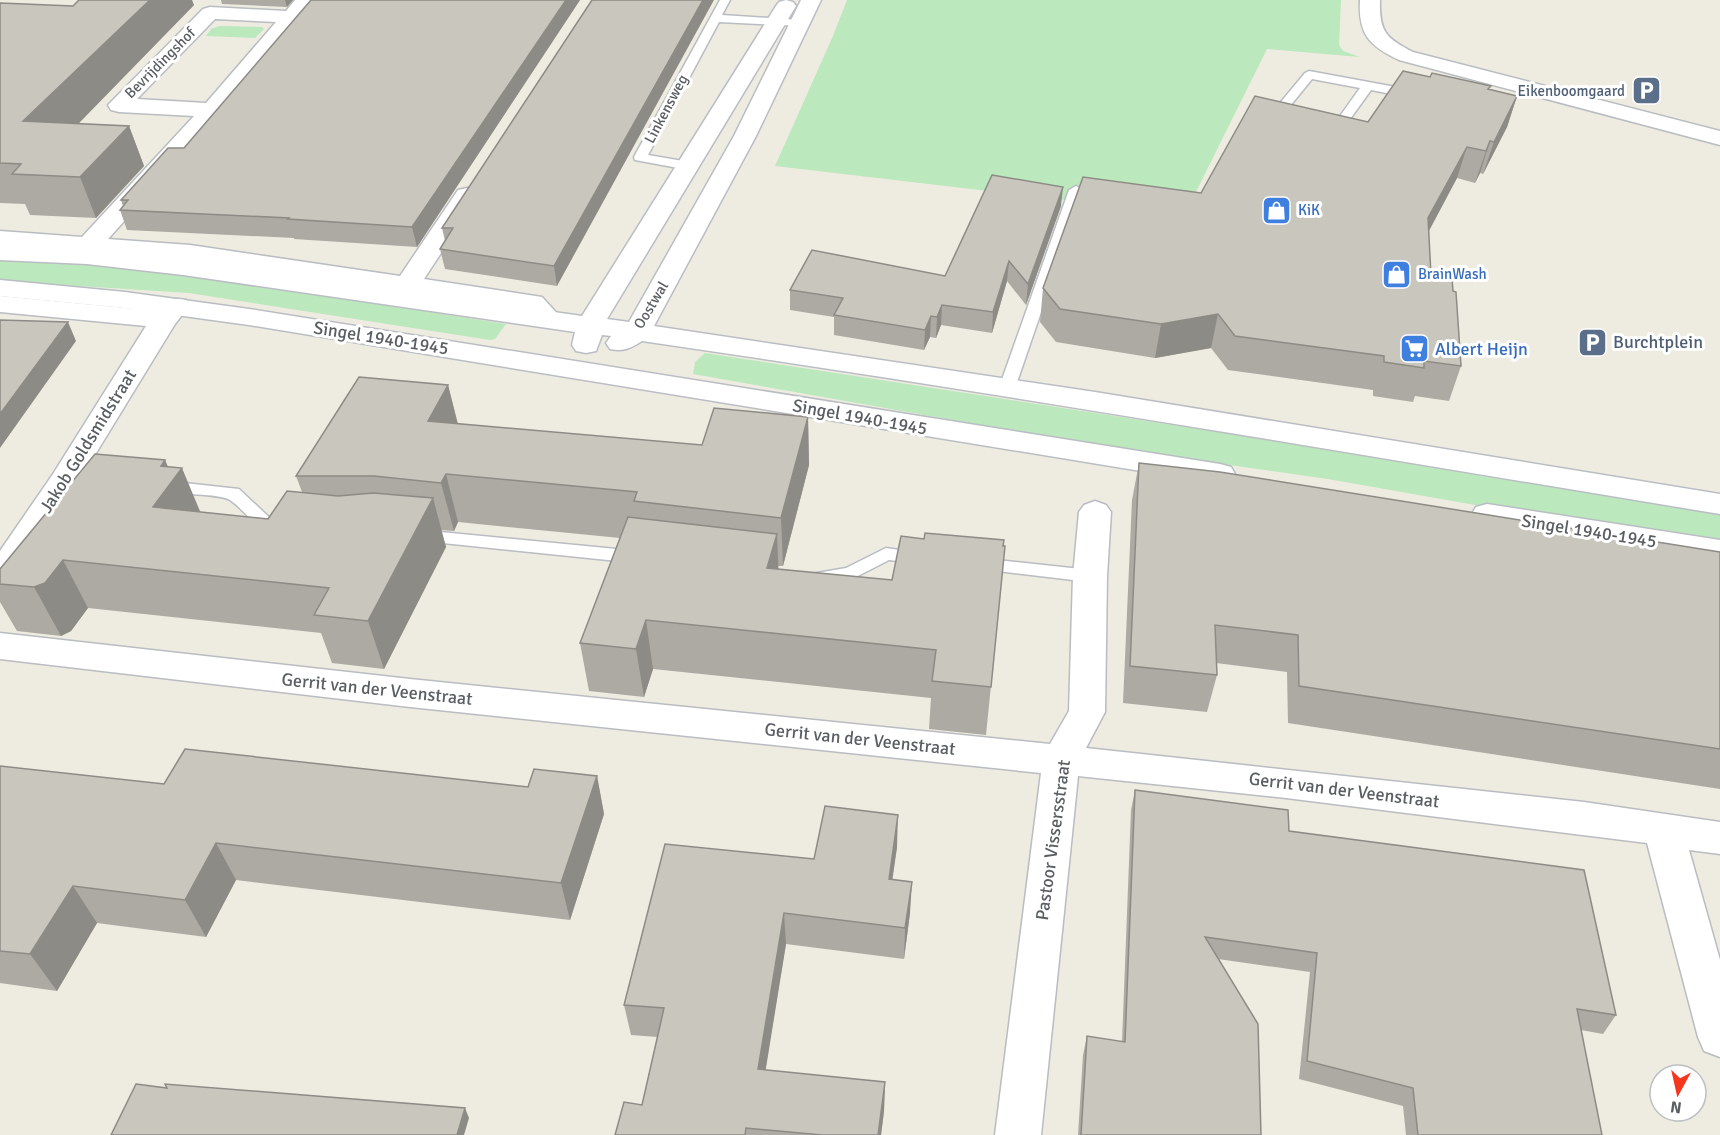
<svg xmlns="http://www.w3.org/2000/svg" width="1720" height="1135" font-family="Signika,sans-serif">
  <rect width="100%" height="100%" fill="#eeece1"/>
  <path fill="#bbe8bc" d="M847,0H1341L1339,45L1343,51L1360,57L1267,49L1185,214L775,166L833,36Z
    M219,26L262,27L264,29L255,38L206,36L211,29Z
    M0,257L187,274L506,324L495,339L490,340L189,293L0,281Z
    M705,353L1720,509V541L1475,505L1328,479L1123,450L693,374L695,362Z"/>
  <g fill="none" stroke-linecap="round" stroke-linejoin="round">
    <defs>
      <path id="lane" d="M720,0H730L722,15L800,20L806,23L800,26L719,22L648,155L689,162L695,166L689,170L635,160L634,157Z
        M1309,71L1412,90L1418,94L1412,98L1371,90L1340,133L1325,132L1323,129L1325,126H1333L1360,88L1312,79L1282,116L1285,119L1283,122L1270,121V115L1305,73Z
        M1076,186L1083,190L1015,388L1007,393L1001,391L999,388L1069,190Z
        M166,481L239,489L271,519L288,524L291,528L288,532C261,540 248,512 230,500C219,493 176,495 160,491L158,487L160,483Z
        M420,530L637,551L643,553L646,557L643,561L637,563L414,540L411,536L414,532Z
        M886,548L927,554L930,558L927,562L921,564L889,560L850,580L817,584L811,582L808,578L811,574L846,568Z
        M978,558L1090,570L1096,572L1099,576L1096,580L1090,582L972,568L969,564L972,560Z"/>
      <path id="street" d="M295,0H316L220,115L108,239L190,245L400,276L458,190L467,188L476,190L479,195L424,279L542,297L562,319L558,325C541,329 535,322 525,310L190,261L0,247V231L82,237L194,116L119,112L111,110L108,105L203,9L210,7L286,11ZM215,19L276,22L206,103L137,99Z
        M1360,0H1380C1379,32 1386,38 1413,52L1720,131V145L1399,60C1369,46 1358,34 1360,0Z
        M0,296L157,311C166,300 171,297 186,300L189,306L175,324L79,481L12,584L0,588V551L53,474L146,326L0,312Z
        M1095,501L1106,505L1111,512L1107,576L1105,712L1086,748L1584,802L1720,822V854L1689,850L1720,960V1057L1704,1051L1698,1037L1647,843L1286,798L1078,776L1041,1135H995L1041,773L410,707L0,659V633L410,679L1050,744L1069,711L1073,576L1079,512L1084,505Z"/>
      <path id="secondary" d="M786,0L793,2L796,6L607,319L629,322L734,136L801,0H821L756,136L654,326L1095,392L1720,494V514C1361,455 1002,393 642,341C631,348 624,352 610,349L606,343L611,336L602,335L596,351L586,353L576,351L572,345L575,332L183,275L87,264L0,260V244L87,248L183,259L582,316L776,6L779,2Z
        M0,280L125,292L249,309L1220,464L1231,467L1235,474L1231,481L1220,484L249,325L125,308L0,296Z
        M1487,504L1720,540V562L1476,523L1471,515L1476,507Z"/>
    </defs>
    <use href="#lane" stroke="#b9bcc1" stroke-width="3"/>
    <use href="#street" stroke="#b9bcc1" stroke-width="3"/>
    <use href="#secondary" stroke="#babdc4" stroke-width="3"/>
    <use href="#lane" fill="#fff" fill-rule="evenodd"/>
    <use href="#street" fill="#fff" fill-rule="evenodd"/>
    <use href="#secondary" fill="#fff" fill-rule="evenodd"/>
  </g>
  <path fill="#adaaa3" d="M221,0H293L287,7L222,4Z
    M311,0H580L417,247L294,239V238L127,230L120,210L123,206L121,200L184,148Z
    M592,0L557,286L445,269L440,249L445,241L442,228Z
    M0,3L73,6L194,5L78,124L129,126L144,166L96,218L30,215L25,204L0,203Z
    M1489,90L1517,96L1507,127L1483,174L1480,173L1475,183L1457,178L1429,231L1431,275L1461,366L1449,401L1415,396L1413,402L1373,396V390L1228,370L1211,348L1155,358L1056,342L1040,322L1043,288L1201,193L1368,122Z
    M1061,206L1026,305L1007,281L992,333L941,325L936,338L930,337L924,350L834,335V317L790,310V290L945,276Z
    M448,385L458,424L702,445L808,417L809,465L783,566H778V569L892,580L1003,546H1005L986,735L929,729L931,698L653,669L644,697L589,691L580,643L620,538L458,522L454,531L441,530L446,547L384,669L332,663L321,633L88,608L71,631L61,636L17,631L0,602V569L165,460L168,467L200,512L268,519L302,492L296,476Z
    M1139,463L1720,552V789L1288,723L1287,672L1216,663L1217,675L1207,712L1123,703L1132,500Z
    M0,766L164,784L528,787L597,776L604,814L570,920L236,880L206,937L97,923L57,991L0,983Z
    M1135,790L1289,831L1616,1015L1603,1034L1581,1030L1602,1135H1406L1403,1106L1299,1079L1310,972L1218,959L1261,1135H1078L1083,1055L1087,1036L1122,1042L1131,810Z
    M897,847L892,879L910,913L904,959L786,944L765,1070L885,1082L884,1111L881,1135H615L642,1105L657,1037L631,1035L624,1005L814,859Z"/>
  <path fill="#8d8b85" d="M150,0H192L194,5L41,162L23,121Z
    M285,0H293L287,7Z
    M566,0H580L417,247L412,227Z
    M703,0H714L557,286L554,266Z
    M1517,96L1507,127L1483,174L1494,142Z
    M129,126L144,166L96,218L80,177Z
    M1490,141L1480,173L1475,183L1486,151Z
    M1467,147L1457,178L1418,251L1428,218Z
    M1063,187L1061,206L1026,305L1028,284Z
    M1009,261L1007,281L992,333L993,312Z
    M942,305L941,325L936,338L937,317Z
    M1218,314L1211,348L1155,358L1161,324Z
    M931,316L930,337L924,350L925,330Z
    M68,322L76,341L0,448V414Z
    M448,385L460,433L428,421Z
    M808,417L809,465L783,566L781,518Z
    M165,460L173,479L182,468L202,516L153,507L161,466Z
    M446,474L458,522L454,531L441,483Z
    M433,498L446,547L384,669L368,621Z
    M777,534L779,582L767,568Z
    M63,560L88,608L71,631L61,636L34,587Z
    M646,620L653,669L644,697L636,649Z
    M597,776L604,814L570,920L561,883Z
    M898,815L897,847L888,911L889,879Z
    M216,843L236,880L206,937L185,900Z
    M912,882L910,913L904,959L905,928Z
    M73,886L97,923L57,991L30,954Z
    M784,913L786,944L761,1099L758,1069Z
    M885,1082L884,1111L881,1135H878Z
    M465,1108L469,1118L464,1135H457Z"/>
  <path fill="#c9c6be" stroke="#8d8b85" stroke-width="1.5" d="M79,0H150L23,121L129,126L80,177L12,174L21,164L0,163V3L73,6Z
    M311,0H566L412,227L288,219L289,218L120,210L128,200H121L168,148H184Z
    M592,0H703L554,266L440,249L453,228H442Z
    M1403,71L1430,77L1432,73L1491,86L1488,89L1517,96L1494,142L1490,141L1486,151L1467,147L1428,218L1431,275L1452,278L1453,291L1456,292L1461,366L1424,361V368L1384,362V356L1235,336L1218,314L1161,324L1060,309L1043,288L1083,177L1201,193L1255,96L1368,122Z
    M992,175L1063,187L1028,284L1009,261L993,312L942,305L937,317L931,316L925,330L834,315L843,298L790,290L812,250L945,276Z
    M0,320L68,322L0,414Z
    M359,377L448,385L428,421L702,445L714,408L808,417L781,518L634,501L637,492L446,474L441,483L374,476H296Z
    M95,454L165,460L161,466L182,468L153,507L268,519L287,491L338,496L373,493L433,498L368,621L314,615L329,588L63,560L45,583L34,587L0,584V569Z
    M1139,463L1220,472L1720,552V749L1299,686L1298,635L1215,625L1217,675L1130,666Z
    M628,517L777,534L767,568L892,580L901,536L924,539L925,533L1004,540L1003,546H1005L991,687L932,681L936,650L646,620L636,649L580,643Z
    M185,749L528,787L534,769L597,776L561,883L216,843L185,900L73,886L30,954L0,951V766L164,784Z
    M1135,790L1288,810L1289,831L1584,870L1616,1015L1577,1009L1602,1135H1418L1413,1088L1307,1061L1317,953L1205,937L1258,1024L1261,1135H1081L1087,1036L1125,1042Z
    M825,806L898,815L889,879L912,882L905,928L784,913L758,1069L885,1082L878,1135H822L746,1128L745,1135H615L624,1102L642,1105L664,1008L624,1005L665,844L814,859Z
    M136,1084L167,1088L165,1084L465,1108L457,1135H111Z"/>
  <defs>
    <symbol id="parking-square" viewBox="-11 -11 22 22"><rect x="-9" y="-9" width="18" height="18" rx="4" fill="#5c6f8a" stroke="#fff"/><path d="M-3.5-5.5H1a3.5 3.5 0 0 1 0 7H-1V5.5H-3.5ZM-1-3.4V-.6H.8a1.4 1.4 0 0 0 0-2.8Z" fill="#fff"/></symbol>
    <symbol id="shop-square" viewBox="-11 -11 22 22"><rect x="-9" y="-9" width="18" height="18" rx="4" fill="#3f7fe0" stroke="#fff"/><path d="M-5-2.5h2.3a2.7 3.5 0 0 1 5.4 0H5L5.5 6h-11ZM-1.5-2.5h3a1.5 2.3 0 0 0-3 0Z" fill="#fff"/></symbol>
    <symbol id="supermarket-square" viewBox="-11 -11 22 22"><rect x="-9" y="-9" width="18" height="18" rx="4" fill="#3f7fe0" stroke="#fff"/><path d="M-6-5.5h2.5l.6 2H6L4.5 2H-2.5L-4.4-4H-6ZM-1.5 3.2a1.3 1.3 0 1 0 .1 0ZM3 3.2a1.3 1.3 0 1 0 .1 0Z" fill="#fff"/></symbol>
  </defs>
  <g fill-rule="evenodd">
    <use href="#parking-square" x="1630" y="74" width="33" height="33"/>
    <use href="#shop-square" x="1260" y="194" width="33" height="33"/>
    <use href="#shop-square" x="1380" y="258" width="33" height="33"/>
    <use href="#parking-square" x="1576" y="326" width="33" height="33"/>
    <use href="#supermarket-square" x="1398" y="332" width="33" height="33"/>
  </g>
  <g text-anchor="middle" stroke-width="6" stroke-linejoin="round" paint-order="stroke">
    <g font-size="15" fill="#5a5e63" stroke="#fff">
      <text transform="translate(160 63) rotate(-45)" y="5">Bevrijdingshof</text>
      <text transform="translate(666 109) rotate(-62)" y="5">Linkensweg</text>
      <text transform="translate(651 305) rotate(-59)" y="5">Oostwal</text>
    </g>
    <g font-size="15" fill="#4e5e75" stroke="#fff" text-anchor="end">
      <text x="1625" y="96">Eikenboomgaard</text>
    </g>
    <g font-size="15" fill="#366cbe" stroke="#fff" text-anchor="start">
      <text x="1298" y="215">KiK</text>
      <text x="1418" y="279">BrainWash</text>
    </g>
    <g font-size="18" fill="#5a5e63" stroke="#fff">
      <text transform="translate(381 338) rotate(9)" y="6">Singel 1940-1945</text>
      <text transform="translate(860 417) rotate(10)" y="6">Singel 1940-1945</text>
      <text transform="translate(88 441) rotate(-58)" y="6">Jakob Goldsmidstraat</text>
      <text transform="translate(1589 531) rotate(9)" y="6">Singel 1940-1945</text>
      <text transform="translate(377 689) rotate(6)" y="6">Gerrit van der Veenstraat</text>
      <text transform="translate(860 739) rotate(6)" y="6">Gerrit van der Veenstraat</text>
      <text transform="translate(1344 790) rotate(7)" y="6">Gerrit van der Veenstraat</text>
      <text transform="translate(1053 840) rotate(-82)" y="6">Pastoor Vissersstraat</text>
    </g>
    <g font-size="18" fill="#4e5e75" stroke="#fff" text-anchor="start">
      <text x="1613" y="348">Burchtplein</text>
    </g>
    <g font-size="18" fill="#366cbe" stroke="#fff" text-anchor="start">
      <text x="1435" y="355">Albert Heijn</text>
    </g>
  </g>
  <g transform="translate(1678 1093) rotate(188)"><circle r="28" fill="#ffffff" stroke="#bdbfc1" stroke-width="1.5"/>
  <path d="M0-4.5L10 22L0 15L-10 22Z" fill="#f7361e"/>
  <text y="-9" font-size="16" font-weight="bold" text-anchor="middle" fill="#5a5e63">N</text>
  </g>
</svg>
